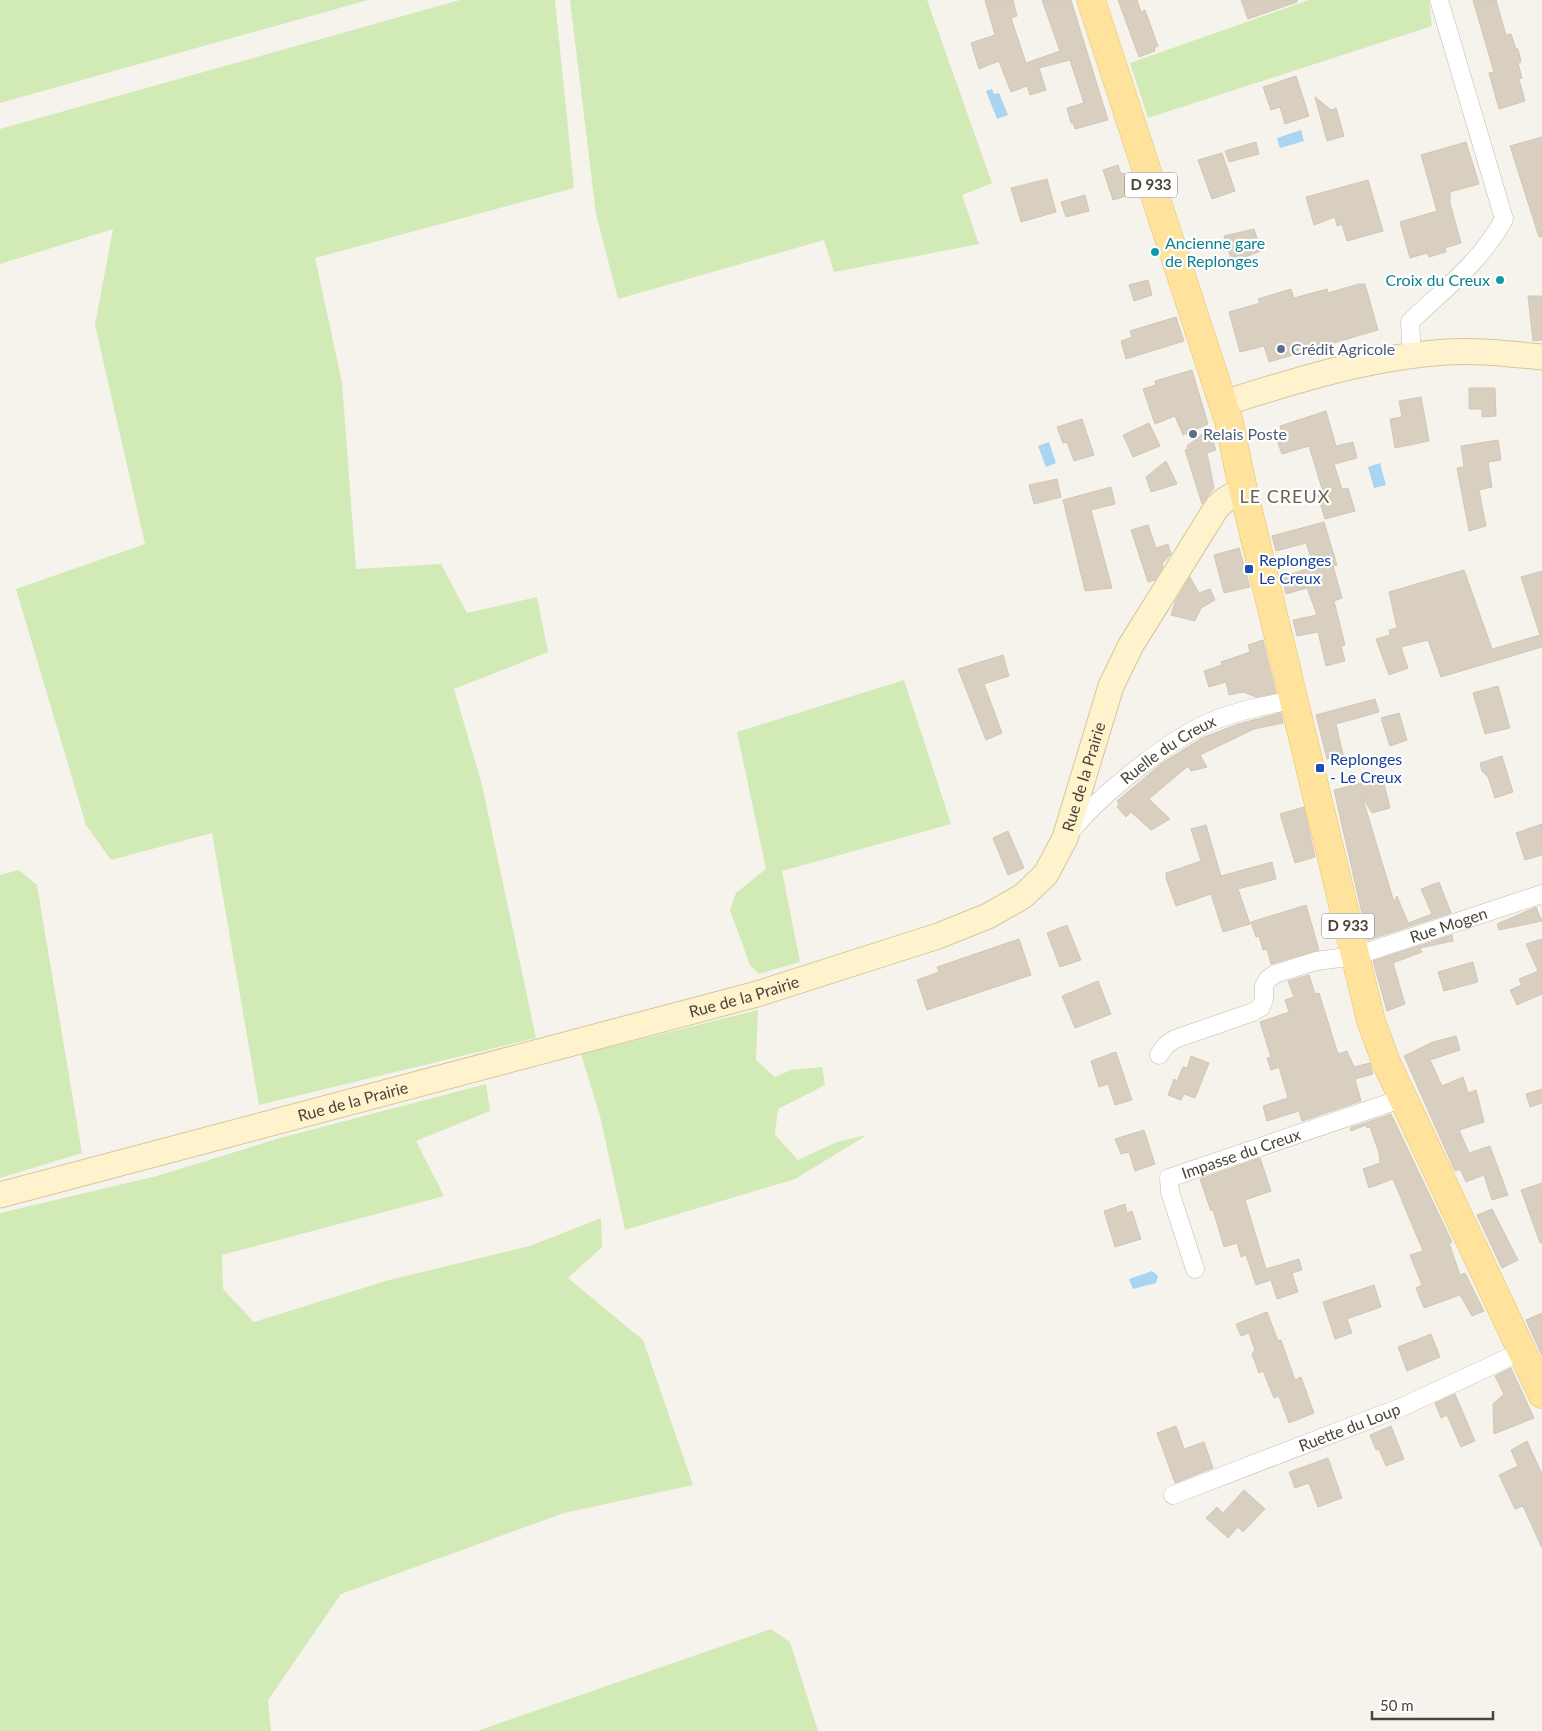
<svg xmlns="http://www.w3.org/2000/svg" width="1542" height="1731" font-family="Lato,sans-serif">
  <rect width="100%" height="100%" fill="#f6f3ec"/>
  <path fill="#d2eab5" d="M0,0H368L0,103Z
    M460,0H555L574,188L315,258L342,382L356,569L441,564L467,613L537,597L548,652L454,689L482,785L536,1038L259,1105L212,833L111,860L86,825L16,589L145,544L95,325L113,229L0,264V129Z
    M570,0H927L992,183L962,195L979,244L834,272L824,240L618,299L596,214Z
    M1309,0H1429L1432,26L1148,118L1130,63Z
    M904,680L951,824L782,871L800,962L759,974L750,965L730,910L736,893L766,869L737,732Z
    M19,870L37,885L82,1153L0,1178V875Z
    M758,1010L756,1060L775,1077L791,1070L822,1067L825,1085L778,1109L775,1135L798,1160L837,1142L867,1135L795,1179L625,1230L600,1116L581,1054Z
    M486,1084L490,1111L416,1141L444,1196L222,1255L223,1289L254,1322L389,1280L530,1246L601,1218L602,1247L568,1278L643,1340L693,1485L564,1513L341,1594L268,1700L271,1731H0V1213L157,1176L280,1138Z
    M771,1629L790,1642L818,1731H477Z"/>
  <path fill="#a9d4f2" d="M992,89L994,94L999,93L1008,115L997,119L986,91Z
    M1301,130L1304,141L1280,148L1277,138Z
    M1049,442L1056,463L1046,467L1038,446Z
    M1380,463L1386,485L1374,488L1368,467Z
    M1152,1271L1158,1276L1156,1283L1133,1289L1129,1279Z"/>
  <path fill="#d8cfc1" stroke="#d3c7b4" d="M985,0H1013L1017,16L1011,18L1026,63L1060,51L1042,0H1071L1108,120L1075,129L1073,123H1071L1067,108L1084,103L1070,60L1039,68L1046,90L1030,95L1027,86L1011,92L999,61L979,69L971,43L995,35Z
    M1118,0H1137L1141,12L1145,10L1158,46L1154,48L1155,51L1139,57Z
    M1241,0H1297V2L1248,19Z
    M1473,0H1496L1506,35L1511,34L1516,49H1518L1521,62L1518,63L1522,78L1519,79L1525,101L1499,109L1489,73L1494,72Z
    M1296,76L1309,116L1285,124L1280,107L1271,110L1263,87Z
    M1315,97L1331,110L1336,108L1344,136L1327,141Z
    M1542,137V237H1539L1510,146Z
    M1256,142L1259,154L1229,162L1225,151Z
    M1466,142L1479,184L1450,192V203L1461,243L1445,248L1446,252L1429,257L1427,253L1410,258L1400,222L1437,211L1421,155Z
    M1222,153L1235,191L1212,199L1198,160Z
    M1118,165L1121,174L1124,173L1130,195L1113,200L1103,170Z
    M1047,179L1056,212L1021,222L1011,188Z
    M1368,180L1383,231L1347,241L1342,224L1337,226L1335,217L1314,225L1306,197Z
    M1085,195L1089,211L1066,217L1061,202Z
    M1254,229L1261,251L1232,262L1224,236Z
    M1148,280L1152,295L1134,301L1129,285Z
    M1359,284H1365L1378,330L1269,362L1264,346L1240,352L1229,312L1260,303L1258,299L1291,289L1294,298L1327,289L1328,293Z
    M1528,296H1542V340L1533,341Z
    M1176,317L1184,341L1126,359L1121,341L1132,337L1130,331Z
    M1192,370L1208,424L1183,435L1175,416L1155,424L1143,389L1156,385L1155,381Z
    M1469,388H1495L1496,416L1482,417V409H1469Z
    M1421,397L1429,441L1395,448L1390,419L1402,417L1399,401Z
    M1326,411L1336,446L1353,442L1357,458L1334,464L1342,489L1348,488L1355,511L1325,519L1317,494L1323,492L1309,446L1282,454L1276,438L1283,436L1280,426Z
    M1082,419L1094,455L1074,461L1067,442L1063,443L1057,427Z
    M1149,423L1160,446L1133,457L1123,435Z
    M1209,429L1216,450L1207,453L1214,488L1202,504L1185,450L1188,449L1187,446Z
    M1498,440L1501,460L1488,462L1492,487L1479,490L1486,526L1469,531L1457,468L1464,467L1461,446Z
    M1166,461L1177,484L1151,492L1146,477Z
    M1057,479L1061,497L1034,504L1029,485Z
    M1111,487L1115,504L1091,510L1112,588L1085,591L1063,500Z
    M1324,522L1337,565L1333,566L1342,598L1334,601L1345,645L1341,646L1345,661L1326,666L1318,632L1297,636L1293,620L1317,615L1307,588L1286,594L1282,577L1310,568L1311,558L1306,543L1276,551L1272,536Z
    M1148,525L1156,548L1168,544L1171,554L1162,564L1163,567L1155,580L1148,582L1131,530Z
    M1239,548L1250,587L1224,593L1214,555Z
    M1464,570L1492,649L1540,635L1521,577L1542,571V647L1441,677L1428,640L1401,647L1408,668L1389,675L1376,639L1390,635L1389,630L1397,628L1389,592Z
    M1190,577L1199,593L1210,589L1215,600L1201,608L1195,621L1171,615L1175,602Z
    M1263,640L1276,693L1256,697L1243,692L1229,695L1226,682L1209,687L1204,671L1222,665L1221,662L1250,652L1248,645Z
    M1003,655L1009,676L984,684L1002,733L986,740L958,669Z
    M1498,686L1510,728L1485,734L1473,693Z
    M1375,699L1379,712L1336,724L1343,755L1327,759L1316,715Z
    M1281,713L1283,723L1254,729L1200,755L1207,767L1191,771L1188,766L1149,799L1170,819L1151,830L1131,812L1126,817L1117,807L1119,804L1117,801L1162,763L1202,738L1238,724Z
    M1399,713L1407,740L1390,746L1381,718Z
    M1502,756L1513,792L1495,798L1488,777L1482,771L1480,763Z
    M1385,777L1387,783L1384,784L1390,808L1372,813L1362,796L1394,902L1397,896L1408,923L1432,914L1421,889L1439,882L1451,913L1368,940L1334,790Z
    M1304,807L1315,857L1295,863L1280,814Z
    M1542,824V855L1525,860L1516,833Z
    M1206,825L1221,876L1272,862L1276,879L1238,889L1250,924L1223,932L1211,894L1176,906L1166,878V873L1201,861L1191,829Z
    M1008,831L1024,868L1008,875L993,838Z
    M1306,905L1319,950L1271,964L1267,949L1263,950L1259,936L1256,937L1251,922Z
    M1536,907L1542,921L1499,930L1497,924Z
    M1067,925L1081,960L1060,967L1047,933Z
    M1452,935L1453,941L1420,948L1422,952L1393,963L1405,1004L1387,1011L1373,961Z
    M1019,939L1031,975L927,1010L917,980L939,972L937,967Z
    M1542,939V994L1517,1005L1510,990L1522,985L1519,979L1538,971L1526,944Z
    M1473,962L1478,982L1444,991L1438,972Z
    M1309,975L1315,994L1319,993L1338,1054L1347,1051L1354,1067L1370,1063L1373,1074L1355,1079L1361,1101L1302,1121L1299,1111L1267,1121L1263,1106L1288,1098L1279,1067L1271,1070L1267,1058L1271,1057L1260,1022L1289,1012L1285,1000L1294,997L1288,981Z
    M1098,981L1111,1014L1075,1028L1062,996Z
    M1456,1036L1460,1050L1430,1060L1442,1086L1463,1077L1468,1093L1476,1090L1484,1122L1459,1130L1469,1153L1490,1146L1508,1195L1492,1200L1484,1175L1466,1182L1460,1169L1455,1171L1404,1056L1433,1042Z
    M1116,1052L1132,1100L1115,1105L1108,1084L1099,1087L1091,1061Z
    M1191,1056L1209,1063L1195,1098L1184,1094L1181,1100L1168,1095L1174,1079L1177,1081L1183,1067L1187,1068Z
    M1542,1089V1103L1530,1107L1526,1094Z
    M1391,1114L1452,1242L1449,1243L1460,1275L1465,1273L1484,1311L1472,1316L1460,1295L1424,1308L1416,1288L1422,1285L1410,1255L1423,1251L1393,1179L1369,1188L1363,1169L1380,1163L1379,1153L1370,1127L1367,1128L1366,1125L1351,1131L1350,1128Z
    M1144,1130L1155,1164L1135,1171L1129,1152L1121,1154L1115,1139Z
    M1260,1158L1271,1191L1245,1200L1266,1269L1299,1259L1302,1270L1292,1273L1298,1292L1277,1299L1271,1280L1256,1285L1246,1255L1241,1257L1237,1243L1224,1247L1213,1210L1211,1211L1200,1179Z
    M1542,1183V1243H1540L1521,1190Z
    M1125,1204L1127,1213L1132,1211L1141,1239L1115,1247L1104,1211Z
    M1492,1209L1518,1260L1502,1268L1477,1215Z
    M1374,1285L1381,1307L1347,1319L1352,1333L1335,1339L1323,1302Z
    M1267,1312L1278,1341L1281,1340L1295,1380L1301,1377L1314,1413L1289,1423L1279,1396L1274,1398L1263,1371L1259,1373L1252,1354L1255,1350L1249,1333L1241,1336L1236,1324Z
    M1542,1313V1356L1526,1320Z
    M1431,1334L1440,1357L1407,1371L1398,1347Z
    M1511,1368L1534,1418L1494,1434L1493,1404L1504,1394L1495,1376Z
    M1455,1394L1475,1441L1461,1447L1447,1415L1441,1418L1435,1403Z
    M1176,1426L1184,1449L1204,1442L1213,1468L1175,1483L1157,1433Z
    M1391,1426L1404,1459L1386,1466L1379,1449L1376,1450L1370,1435Z
    M1527,1441L1542,1474V1548L1523,1506L1515,1509L1499,1475L1518,1466L1511,1450Z
    M1328,1458L1342,1498L1318,1507L1309,1483L1295,1488L1289,1472Z
    M1244,1490L1265,1509L1243,1532L1238,1527L1228,1538L1206,1518L1217,1507L1223,1513Z"/>
  <g fill="none" stroke-linecap="round" stroke-linejoin="round">
    <defs>
      <g id="street">
        <path d="M1412,355L1410,322C1445,288 1481,262 1504,219L1439,0"/>
        <path id="s1" d="M1070,832C1100,795 1171,737 1215,720C1241,710 1267,705 1294,700"/>
        <path id="s2" d="M1159,1055L1166,1045L1175,1039L1253,1012L1261,1007L1264,999V986L1268,979L1275,974L1316,961L1355,956L1542,894"/>
        <path id="s3" d="M1195,1269L1170,1192L1169,1178L1404,1098"/>
        <path id="s4" d="M1173,1495L1402,1407L1523,1351"/>
      </g>
      <g id="secondary">
        <path d="M1224,403C1297,380 1369,357 1447,352C1478,350 1511,354 1542,357"/>
        <path id="s5" d="M0,1195L757,994L938,936L988,916L1023,896L1046,874L1065,838L1111,686L1131,645L1217,507L1225,500L1243,489"/>
      </g>
      <path id="primary" d="M1091,0L1229,422L1243,489L1371,1021L1386,1062L1542,1394"/>
    </defs>
    <use href="#street" stroke="#c2bbae" stroke-width="19"/>
    <use href="#secondary" stroke="#d6c79b" stroke-width="27"/>
    <use href="#primary" stroke="#e6c16a" stroke-width="29"/>
    <use href="#street" stroke="#fff" stroke-width="18"/>
    <use href="#secondary" stroke="#fff3cd" stroke-width="25"/>
    <use href="#primary" stroke="#ffe39c" stroke-width="28"/>
  </g>
  <g fill="#0f9aa8" stroke="#fff" stroke-width="2">
    <circle cx="1155" cy="252" r="5"/>
    <circle cx="1500" cy="280" r="5"/>
  </g>
  <g fill="#5c6f8a" stroke="#fff" stroke-width="2">
    <circle cx="1281" cy="349" r="5"/>
    <circle cx="1193" cy="434" r="5"/>
  </g>
  <g fill="#1a4fb4" stroke="#fff" stroke-width="2">
    <rect x="1244" y="564" width="10" height="10" rx="2.5"/>
    <rect x="1315" y="763" width="10" height="10" rx="2.5"/>
  </g>
  <g text-anchor="middle" stroke-width="4.5" stroke-linejoin="round" paint-order="stroke">
    <g fill="#fff" stroke="#817c74" stroke-width="1">
      <rect x="1125" y="172.5" width="52" height="25" rx="4"/>
      <rect x="1322" y="913.5" width="52" height="25" rx="4"/>
    </g>
    <g font-size="15" font-weight="bold" fill="#4b4439">
      <text x="1151" y="190">D 933</text>
      <text x="1348" y="931">D 933</text>
    </g>
    <g font-size="16" fill="#0d838f" stroke="#fff" text-anchor="start">
      <text x="1165" y="249">Ancienne gare<tspan x="1165" dy="18">de Replonges</tspan></text>
      <text x="1490" y="286" text-anchor="end">Croix du Creux</text>
    </g>
    <g font-size="16" fill="#4e5e75" stroke="#fff" text-anchor="start">
      <text x="1291" y="355">Crédit Agricole</text>
      <text x="1203" y="440">Relais Poste</text>
    </g>
    <g font-size="16" fill="#164399" stroke="#fff" text-anchor="start">
      <text x="1259" y="566">Replonges<tspan x="1259" dy="18">Le Creux</tspan></text>
      <text x="1330" y="765">Replonges<tspan x="1330" dy="18">- Le Creux</tspan></text>
    </g>
    <g font-size="16" fill="#4b4439" stroke="#fff">
      <text dy="6" stroke="none"><textPath href="#s1" startOffset="129">Ruelle du Creux</textPath></text>
      <text dy="6" stroke="none"><textPath href="#s5" startOffset="1204">Rue de la Prairie</textPath></text>
      <text dy="6" stroke="none"><textPath href="#s2" startOffset="334">Rue Mogen</textPath></text>
      <text dy="6" stroke="none"><textPath href="#s5" startOffset="770">Rue de la Prairie</textPath></text>
      <text dy="6" stroke="none"><textPath href="#s5" startOffset="365">Rue de la Prairie</textPath></text>
      <text dy="6" stroke="none"><textPath href="#s3" startOffset="171">Impasse du Creux</textPath></text>
      <text dy="6" stroke="none"><textPath href="#s4" startOffset="189">Ruette du Loup</textPath></text>
    </g>
    <g font-size="18" letter-spacing="1" fill="#6e6250" stroke="#fff">
      <text x="1285" y="503">LE CREUX</text>
    </g>
  </g>
  <path d="M1372 1711v8h121v-8" fill="none" stroke="#4b4439" stroke-width="2.5"/>
  <text x="1380" y="1711" font-size="15" fill="#4b4439" stroke="#ffffff" stroke-width="4" paint-order="stroke">50 m</text>
</svg>
